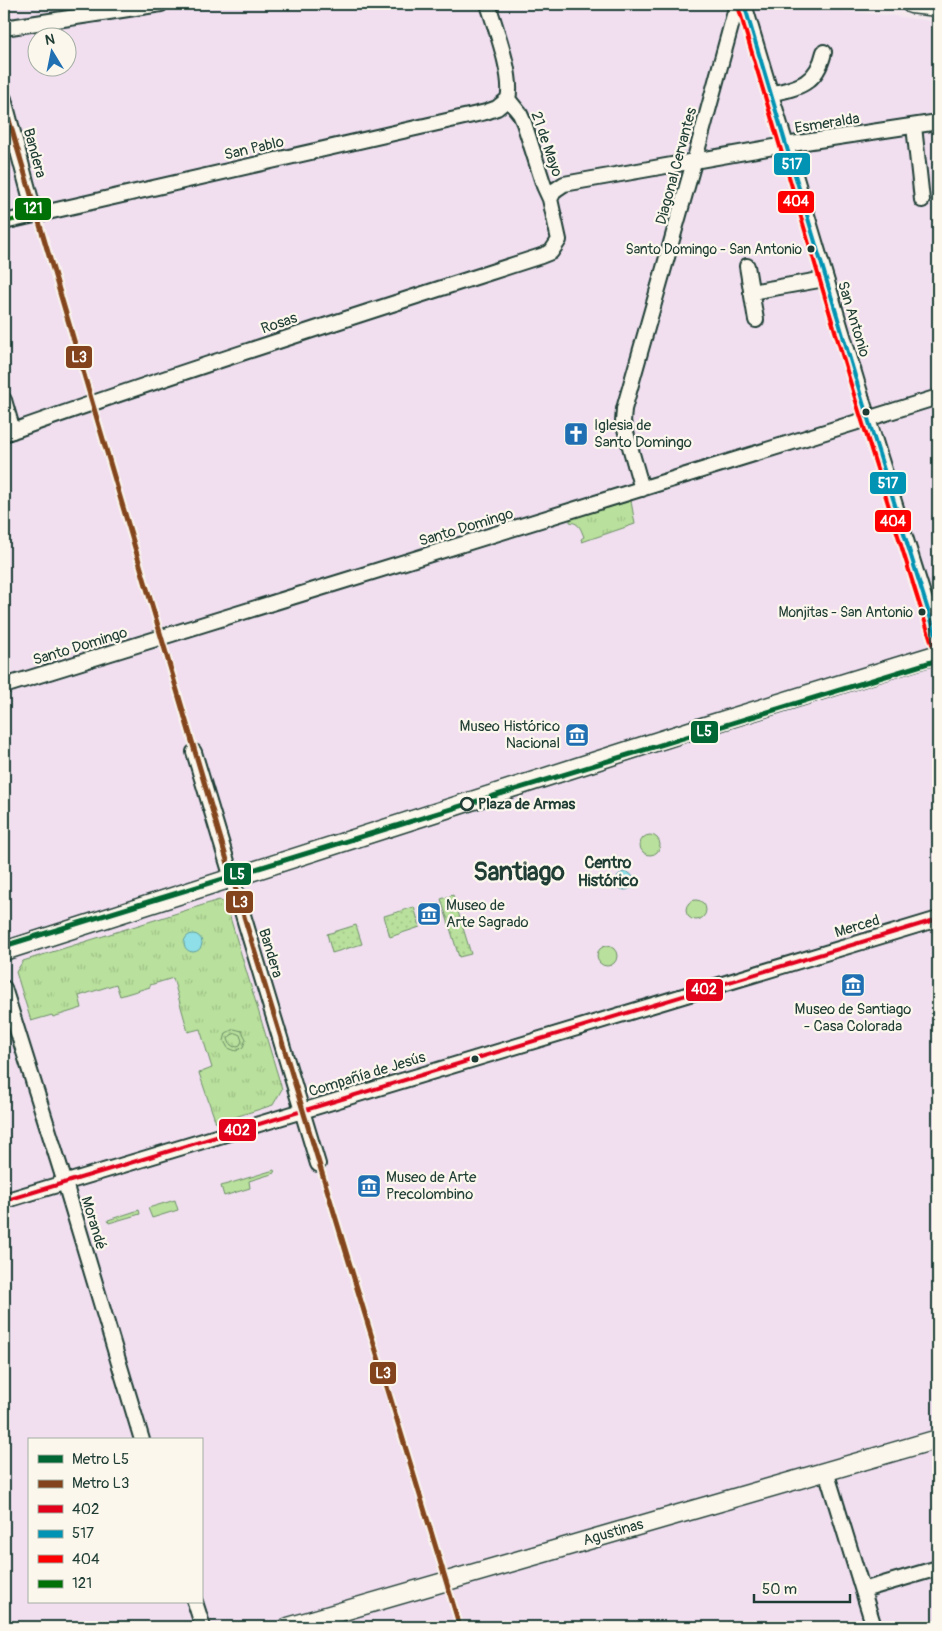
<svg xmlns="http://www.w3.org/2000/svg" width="942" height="1631" font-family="Pangolin,sans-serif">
  <defs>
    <pattern id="park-tufts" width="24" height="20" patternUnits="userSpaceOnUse" patternTransform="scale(1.25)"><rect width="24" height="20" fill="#b9e09c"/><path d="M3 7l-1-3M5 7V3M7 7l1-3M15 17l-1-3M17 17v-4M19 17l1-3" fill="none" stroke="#9fc187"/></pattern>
    <pattern id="garden-dots" width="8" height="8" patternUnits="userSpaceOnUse" patternTransform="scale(1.25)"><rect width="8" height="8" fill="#b9e09c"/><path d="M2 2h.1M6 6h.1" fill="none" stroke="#9fc187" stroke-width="1.8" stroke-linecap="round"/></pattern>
  </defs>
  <rect width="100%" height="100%" fill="#f5e9ee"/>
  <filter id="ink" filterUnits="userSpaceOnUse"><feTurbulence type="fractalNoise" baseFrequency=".02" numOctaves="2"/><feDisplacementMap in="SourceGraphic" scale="10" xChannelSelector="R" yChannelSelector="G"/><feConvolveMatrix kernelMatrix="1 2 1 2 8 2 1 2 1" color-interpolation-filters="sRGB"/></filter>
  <g filter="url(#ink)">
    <path fill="#f1dff0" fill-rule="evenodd" d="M4,4H765L895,16L938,22V1627H4ZM38,38H68V68H38ZM29,1440H201V1602H29Z"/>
    <path fill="#b9e09c" stroke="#6c8e68" d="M640 845a10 10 0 1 1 20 0a10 10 0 1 1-20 0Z
      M686 910a10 10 0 1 1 20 0a10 10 0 1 1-20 0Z
      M597 956a10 10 0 1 1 20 0a10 10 0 1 1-20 0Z
      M274,1170L275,1173L249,1181L250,1188L224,1196L221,1186Z
      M175,1200L178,1210L152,1218L148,1208Z
      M139,1210L140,1214L109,1223L108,1220Z"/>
    <path fill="url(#park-tufts)" stroke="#6c8e68" d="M631,501L635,524L582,542L581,539L584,537C581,530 580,523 570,522V519Z
      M219,900L226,904L282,1089L273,1105L216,1123L199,1073L212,1068L200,1029L188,1032L173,978L150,985V987L120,996L116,984L79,996L82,1008L53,1017L52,1015L31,1021L16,972L23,961Z"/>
    <path fill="url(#garden-dots)" stroke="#6c8e68" fill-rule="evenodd" d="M453,895L471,954L459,957L441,899Z
      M414,907L420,927L390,937L384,916Z
      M356,925L362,944L332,953L327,934Z
      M234,1029L242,1031L246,1039L243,1047L236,1051L228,1048L224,1041L226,1033ZM236,1033L240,1035L242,1041L240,1045L234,1047L230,1044L228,1039L231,1035Z"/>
    <path fill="#8edfe7" stroke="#629e9f" d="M616 881a9 9 0 1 1 18 0a9 9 0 1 1-18 0Z
      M184 943a9 9 0 1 1 18 0a9 9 0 1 1-18 0Z"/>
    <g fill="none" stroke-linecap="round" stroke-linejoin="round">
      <defs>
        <path id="minor" d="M488,4C495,27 514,77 508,99
          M744,4L864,406L938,642
          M4,28L161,4
          M770,94C798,88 817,84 824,52
          M4,99L35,215
          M914,126L922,200
          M550,199L555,190L564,184L785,145L938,122
          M4,222L486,112L497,108L508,99
          M747,266L756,320
          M751,292L825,279
          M4,400L13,431
          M4,434C182,371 361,314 541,256L551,252L559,240L550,199L544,186L524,123L520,114L508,99
          M642,489L623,422L624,409L694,162L737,4
          M4,686L938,397
          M194,752L318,1164
          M4,988L65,1183L142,1440
          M4,1201L938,919
          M826,1471L874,1627
          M863,1590L938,1568
          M195,1602L203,1627"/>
        <path id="major" d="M911,4L938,7
          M4,951L705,726L938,654
          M288,1627L938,1439"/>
      </defs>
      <use href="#minor" stroke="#1f3d34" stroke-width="18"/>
      <use href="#major" stroke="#1f3d34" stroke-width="21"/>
      <use href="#minor" stroke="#fbf7ec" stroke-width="14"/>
      <use href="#major" stroke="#fbf7ec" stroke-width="18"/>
      <defs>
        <path id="bus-1" d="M4,1201L938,919"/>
        <path id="bus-2" d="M744,4L864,406L938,642"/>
        <path id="bus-3" d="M738,6L858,408L932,644"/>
        <path id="bus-4" d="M4,99L35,215L4,222"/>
      </defs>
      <use href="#bus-1" stroke="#fbf7ec" stroke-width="8"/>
      <use href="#bus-2" stroke="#fbf7ec" stroke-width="8"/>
      <use href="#bus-3" stroke="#fbf7ec" stroke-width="8"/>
      <use href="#bus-4" stroke="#fbf7ec" stroke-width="8"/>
      <use href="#bus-1" stroke="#e2001a" stroke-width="4"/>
      <use href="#bus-2" stroke="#0093b3" stroke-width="4"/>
      <use href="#bus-3" stroke="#f00" stroke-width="4"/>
      <use href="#bus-4" stroke="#007106" stroke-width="4"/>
      <defs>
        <path id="metro-1" d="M4,946L938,660"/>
        <path id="metro-2" d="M4,103L229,867L460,1627"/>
      </defs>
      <use href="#metro-1" stroke="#fbf7ec" stroke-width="9"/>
      <use href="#metro-2" stroke="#fbf7ec" stroke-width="9"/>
      <use href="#metro-1" stroke="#063" stroke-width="5"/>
      <use href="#metro-2" stroke="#83441d" stroke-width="5"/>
    </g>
  </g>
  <defs>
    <symbol id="church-square" viewBox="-11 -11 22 22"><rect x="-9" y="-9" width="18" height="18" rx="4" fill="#1f6fb2" stroke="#fbf7ec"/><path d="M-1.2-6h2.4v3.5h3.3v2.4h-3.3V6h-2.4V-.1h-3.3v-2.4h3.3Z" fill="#fff"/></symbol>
    <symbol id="museum-square" viewBox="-11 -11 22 22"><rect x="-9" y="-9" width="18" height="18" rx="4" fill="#1f6fb2" stroke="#fbf7ec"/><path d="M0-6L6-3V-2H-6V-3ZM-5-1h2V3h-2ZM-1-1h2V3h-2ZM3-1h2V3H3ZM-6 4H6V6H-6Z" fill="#fff"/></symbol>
  </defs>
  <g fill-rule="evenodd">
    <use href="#church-square" x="562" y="420" width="28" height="28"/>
    <use href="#museum-square" x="563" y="721" width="28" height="28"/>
    <use href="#museum-square" x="415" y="900" width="28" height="28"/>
    <use href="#museum-square" x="839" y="971" width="28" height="28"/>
    <use href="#museum-square" x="355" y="1172" width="28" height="28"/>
  </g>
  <g fill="#1f3d34" stroke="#fbf7ec" stroke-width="2">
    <circle cx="811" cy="249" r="4.5"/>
    <circle cx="866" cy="412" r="4.5"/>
    <circle cx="922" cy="612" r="4.5"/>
    <circle cx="475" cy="1059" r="4.5"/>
  </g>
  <circle fill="#fbf7ec" stroke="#1f3d34" stroke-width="2.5" cx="467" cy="804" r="6"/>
  <g text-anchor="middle" stroke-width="4.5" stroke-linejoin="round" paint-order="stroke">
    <g font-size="14" fill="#1f3d34" stroke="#fbf7ec" text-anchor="end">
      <text x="802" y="254">Santo Domingo - San Antonio</text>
      <text x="913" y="617">Monjitas - San Antonio</text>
    </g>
    <g font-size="15" fill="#1f3d34" stroke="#fbf7ec">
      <text transform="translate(827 123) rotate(-9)" y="5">Esmeralda</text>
      <text transform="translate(547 144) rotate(71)" y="5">21 de Mayo</text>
      <text transform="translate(254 148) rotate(-13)" y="5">San Pablo</text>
      <text transform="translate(35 153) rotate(75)" y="5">Bandera</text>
      <text transform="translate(676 166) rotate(-75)" y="5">Diagonal Cervantes</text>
      <text transform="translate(854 319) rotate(73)" y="5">San Antonio</text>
      <text transform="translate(279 323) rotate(-19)" y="5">Rosas</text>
      <text transform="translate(466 527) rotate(-17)" y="5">Santo Domingo</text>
      <text transform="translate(80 646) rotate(-17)" y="5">Santo Domingo</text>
      <text transform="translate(857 926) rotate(-17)" y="5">Merced</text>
      <text transform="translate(271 953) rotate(73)" y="5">Bandera</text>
      <text transform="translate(367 1074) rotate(-17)" y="5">Compañía de Jesús</text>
      <text transform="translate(94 1223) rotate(73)" y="5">Morandé</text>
      <text transform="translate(613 1532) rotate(-16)" y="5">Agustinas</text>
    </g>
    <g font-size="15" fill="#1f3d34" stroke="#fbf7ec" text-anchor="start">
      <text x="594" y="430">Iglesia de<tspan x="594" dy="17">Santo Domingo</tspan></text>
      <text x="560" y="731" text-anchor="end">Museo Histórico<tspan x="560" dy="17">Nacional</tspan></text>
      <text x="446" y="910">Museo de<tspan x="446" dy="17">Arte Sagrado</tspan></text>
      <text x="853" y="1014" text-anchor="middle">Museo de Santiago<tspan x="853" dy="17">- Casa Colorada</tspan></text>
      <text x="386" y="1182">Museo de Arte<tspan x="386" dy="17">Precolombino</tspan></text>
    </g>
    <g font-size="15" font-weight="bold" fill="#1f3d34" stroke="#fbf7ec" text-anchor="start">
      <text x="478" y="809">Plaza de Armas</text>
    </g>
    <g font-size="16" font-weight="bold" fill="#1f3d34" stroke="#fbf7ec">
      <text x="608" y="868">Centro<tspan x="608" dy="18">Histórico</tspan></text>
    </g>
    <g font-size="25" font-weight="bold" fill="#1f3d34" stroke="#fbf7ec">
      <text x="519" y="880">Santiago</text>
    </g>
  </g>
  <g stroke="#fbf7ec" stroke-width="2">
    <rect x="773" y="152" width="38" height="24" rx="5" fill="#0093b3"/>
    <rect x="777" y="190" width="38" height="24" rx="5" fill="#f00"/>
    <rect x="14" y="197" width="38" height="24" rx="5" fill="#007106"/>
    <rect x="65" y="345" width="28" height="24" rx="5" fill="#83441d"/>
    <rect x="869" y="471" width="38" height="24" rx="5" fill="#0093b3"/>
    <rect x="874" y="509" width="38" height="24" rx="5" fill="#f00"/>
    <rect x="690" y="720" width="29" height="24" rx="5" fill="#063"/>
    <rect x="223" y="862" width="29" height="24" rx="5" fill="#063"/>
    <rect x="225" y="890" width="29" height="24" rx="5" fill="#83441d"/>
    <rect x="685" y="978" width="39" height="24" rx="5" fill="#e2001a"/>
    <rect x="218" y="1118" width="39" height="24" rx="5" fill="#e2001a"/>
    <rect x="369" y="1361" width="28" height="24" rx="5" fill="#83441d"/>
  </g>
  <g font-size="14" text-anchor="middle" font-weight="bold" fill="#fff">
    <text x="792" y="169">517</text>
    <text x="796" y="206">404</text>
    <text x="33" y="213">121</text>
    <text x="79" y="362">L3</text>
    <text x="888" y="488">517</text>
    <text x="893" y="526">404</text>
    <text x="704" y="736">L5</text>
    <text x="237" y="879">L5</text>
    <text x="240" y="907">L3</text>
    <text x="704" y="994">402</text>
    <text x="237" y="1135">402</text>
    <text x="383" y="1378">L3</text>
  </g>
  <rect width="942" height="1631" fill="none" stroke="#fbf7ec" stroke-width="20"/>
  <rect x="10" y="10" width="922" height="1611" fill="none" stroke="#1f3d34" stroke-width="2" filter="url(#ink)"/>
  <rect x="28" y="1438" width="175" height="165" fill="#fbf7ec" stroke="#a3ada2"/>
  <rect x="38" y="1455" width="25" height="8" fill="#006633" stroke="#a3ada2"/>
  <text x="72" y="1464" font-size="15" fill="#1f3d34">Metro L5</text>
  <rect x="38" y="1480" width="25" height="8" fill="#83441d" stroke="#a3ada2"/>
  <text x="72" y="1488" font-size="15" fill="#1f3d34">Metro L3</text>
  <rect x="38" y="1505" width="25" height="8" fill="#e2001a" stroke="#a3ada2"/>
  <text x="72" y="1514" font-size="15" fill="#1f3d34">402</text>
  <rect x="38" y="1530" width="25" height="8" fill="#0093b3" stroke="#a3ada2"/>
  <text x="72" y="1538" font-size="15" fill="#1f3d34">517</text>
  <rect x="38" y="1555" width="25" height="8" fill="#ff0000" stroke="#a3ada2"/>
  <text x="72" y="1564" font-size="15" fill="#1f3d34">404</text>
  <rect x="38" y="1580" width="25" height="8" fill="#007106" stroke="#a3ada2"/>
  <text x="72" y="1588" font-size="15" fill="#1f3d34">121</text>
  <g transform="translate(52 52) rotate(350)"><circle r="24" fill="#fbf7ec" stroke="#a3ada2"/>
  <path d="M0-4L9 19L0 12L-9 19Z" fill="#1f6fb2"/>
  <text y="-8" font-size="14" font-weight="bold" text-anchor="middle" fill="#1f3d34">N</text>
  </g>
  <path d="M754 1594v8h96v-8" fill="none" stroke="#1f3d34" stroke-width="2.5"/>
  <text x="762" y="1594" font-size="15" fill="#1f3d34" stroke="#fbf7ec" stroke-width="4" paint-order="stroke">50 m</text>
</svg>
